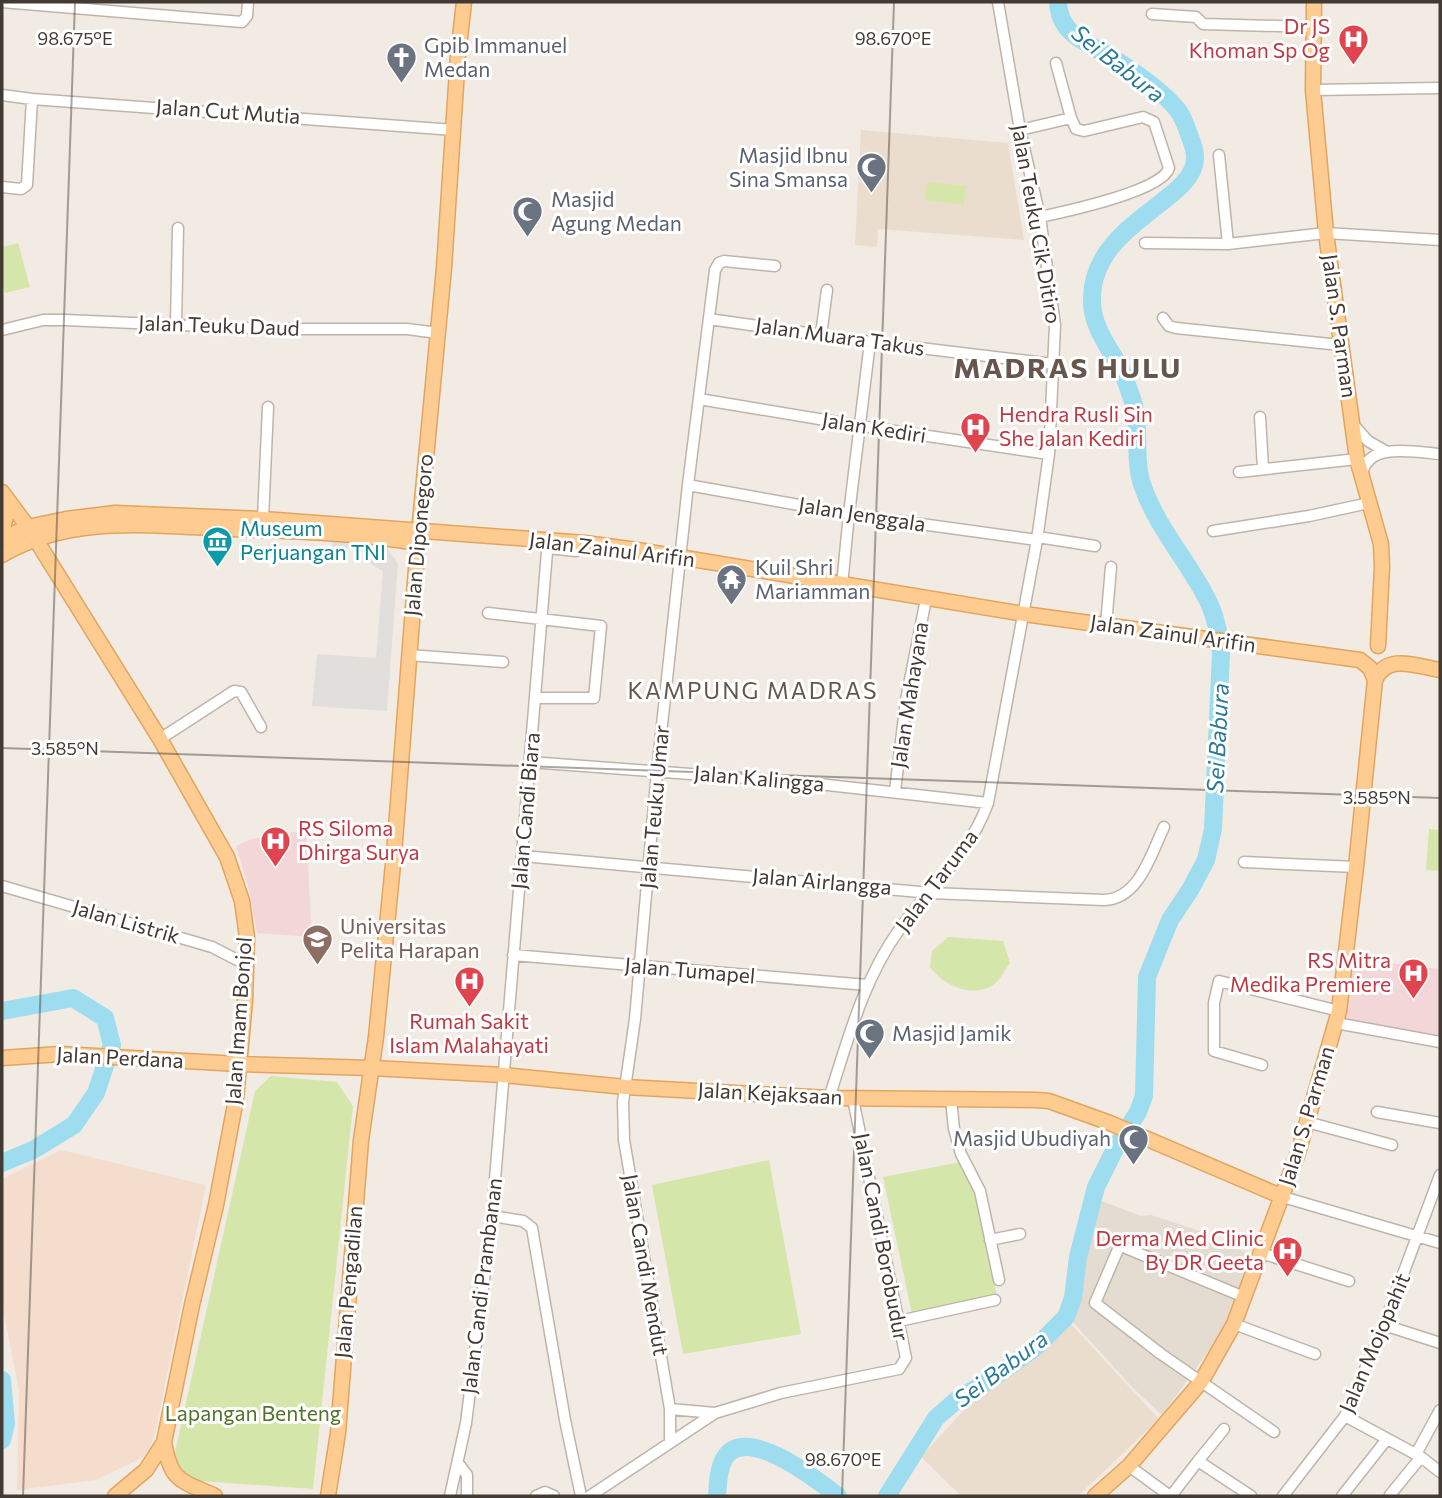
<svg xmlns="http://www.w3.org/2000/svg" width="1442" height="1498" font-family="Commissioner,sans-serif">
  <rect width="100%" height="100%" fill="#f1ebe3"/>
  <path fill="#e5dcd1" d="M1099,1200L1141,1216L1151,1215L1200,1231L1201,1238L1254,1254L1224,1330L1162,1415L1133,1388L1072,1321L1088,1232Z"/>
  <path fill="#f4ddcd" d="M61,1150L206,1185L155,1433L150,1447L143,1457L96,1480L17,1490L19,1391L2,1304V1179Z"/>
  <path fill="#ebddcd" d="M861,130L1008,143L1024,240L878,229L877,247L855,245Z
    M1071,1324L1159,1419L1078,1496H961L921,1457L976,1397L1011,1372Z"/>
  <path fill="#f3d6d7" d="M306,830L312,937L257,933L249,889L236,846L251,839Z
    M1346,958L1440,969V1042L1336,1023Z"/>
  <path fill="#d5e6ab" d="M927,182L966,186L964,205L925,200Z
    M18,243L30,287L5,293L2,281V247Z
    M1429,829L1440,830V871L1426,870Z
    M948,937L1003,941L1010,963C1005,970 1000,980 993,985C972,999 943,985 930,967L932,951Z
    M271,1076L337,1082L353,1106L313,1489L200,1481L172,1466L255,1091Z
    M769,1160L801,1334L683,1354L652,1185Z
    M961,1162L973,1178L997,1297L912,1314L883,1177Z"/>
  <path fill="#e2dedc" d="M333,536L380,539L398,563L387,711L312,706L317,654L376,658L383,571L371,564L364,549L332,547Z"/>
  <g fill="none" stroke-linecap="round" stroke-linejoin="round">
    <path stroke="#9edcef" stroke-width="18" d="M2,1011L73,998L105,1018L112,1045L96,1093L74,1125L33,1150L2,1163
      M2,1380L6,1423L2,1440
      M717,1496C718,1484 718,1470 724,1459C745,1422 818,1481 838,1496
      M887,1496L936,1418L959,1398L987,1382L1036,1347L1066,1317L1073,1298L1078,1257L1096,1187L1115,1149L1138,1112L1144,1096L1147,977L1170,920L1190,890L1206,860L1213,829L1221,653C1219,634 1216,615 1206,597C1187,560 1157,527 1143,487C1132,458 1143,425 1130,393C1127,385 1125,377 1121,369C1109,347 1092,327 1092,301C1090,223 1197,201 1195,157C1195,151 1192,142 1190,137C1187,129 1184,119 1179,112C1167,94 1128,67 1109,56C1086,42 1059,34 1058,2"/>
    <defs>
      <path id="minor" d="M2,2L242,22L247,16L248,2
        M1152,14L1196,17L1203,24L1312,27
        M1056,63L1071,118
        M1313,90L1438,88
        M2,95L32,99L454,130
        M1020,130L1071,118L1076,129L1084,131L1143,117L1154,122L1169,168C1163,191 1063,212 1040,217
        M1219,155L1228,244
        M2,187L21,189L27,185L32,99
        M1145,243L1228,244L1326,233L1440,240
        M1163,318L1169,326L1176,328L1340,345
        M709,319L870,342L1054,364
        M176,324L178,228
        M2,330L43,320H65L276,329H407L438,333
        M821,335L827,290
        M699,399L861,426L1049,454
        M1260,417L1263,469
        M1352,423L1368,441L1387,452
        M1239,472L1357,459
        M1362,476C1365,441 1416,452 1440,454
        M688,485L849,514L1037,540
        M263,519L268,407
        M1213,531L1309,516L1369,503
        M1038,537L1095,546
        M548,548L576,551L585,543
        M842,585L849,514L870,342
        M488,613L601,626L594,698H535
        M1106,625L1111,567
        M409,655L503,662
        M160,739L234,691L241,692L261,727
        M530,762L810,783L988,803
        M895,791L906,700L926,599
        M523,856L931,893L1104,900C1139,899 1151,854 1164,827
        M1244,862L1356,867
        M2,886L212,947L247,965
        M513,955L867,985
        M1336,1023L1440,1042
        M1262,1065L1214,1051V1003L1219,981L1339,1011
        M829,1098C848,1040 863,980 899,930C931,886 969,855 988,803L1037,540L1049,454L1055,325L1040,217L1020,130L998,2
        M951,1099L954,1129L961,1154L980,1191L999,1280
        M1377,1112L1440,1123
        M1307,1122L1392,1145
        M1283,1197L1440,1243
        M492,1216L523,1221L532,1228L565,1420L581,1496
        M990,1240L1020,1234
        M1261,1253L1349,1281
        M1244,1297L1121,1246L1119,1247L1095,1303L1161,1354L1274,1432
        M899,1321L995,1300
        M1234,1324L1315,1354
        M1384,1325L1440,1343
        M670,1409L715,1413
        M1345,1416L1421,1457L1440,1472
        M670,1443V1409L624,1140L623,1102L635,1019L657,771L688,485L715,270L719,263L724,261L775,266
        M1416,1454L1440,1410
        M1198,1461L1224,1429
        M458,1463L467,1475V1496
        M1129,1466L1170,1496
        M1390,1495L1421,1457
        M450,1496L466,1423L492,1216L548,540
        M536,1496L545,1492L554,1496
        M590,1496L715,1413L781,1393L899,1369L906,1358L853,1099
        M1171,1496L1198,1461L1251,1496
        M1283,1496L1345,1416L1384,1325L1440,1175
        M1342,1496L1387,1439"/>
      <path id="major" d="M1314,2L1313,90L1326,233L1357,459L1381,544L1382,567L1378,646
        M2,492L28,527L160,739L227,857L242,901L247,937L245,1001L236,1099L216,1205L192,1305L164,1442L146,1470L115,1496
        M2,533L7,512L4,500
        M2,539L28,527L66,519L115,513L263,519L585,543L637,550L1024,614L1360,660L1370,668L1375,680
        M2,555C72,514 154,526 231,529C294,531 356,533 418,543
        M2,1058L60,1054L239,1064L372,1068L503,1075L625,1087L829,1098L1036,1100L1049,1101L1110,1123L1283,1197
        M164,1442C171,1482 180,1480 215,1496
        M328,1496L338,1433L361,1140L376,1037L394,854L418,543L444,268L458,55L464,2
        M1095,1496L1129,1466L1201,1382L1234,1324L1298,1153L1339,1011L1356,867L1375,680C1387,653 1416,666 1440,670"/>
    </defs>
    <use href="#minor" stroke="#c0b4a9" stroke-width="13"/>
    <use href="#major" stroke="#e2a560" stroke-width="17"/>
    <use href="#minor" stroke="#fff" stroke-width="10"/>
    <use href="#major" stroke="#fecc90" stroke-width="14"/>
  </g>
  <path fill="none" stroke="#433a33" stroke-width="2" stroke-opacity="0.45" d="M2,748L1440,798M23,1496L75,2M842,1496L894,2"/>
  <defs>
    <symbol id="hospital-pin" viewBox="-11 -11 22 30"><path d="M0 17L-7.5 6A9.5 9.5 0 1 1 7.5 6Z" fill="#e0444e" stroke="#fff"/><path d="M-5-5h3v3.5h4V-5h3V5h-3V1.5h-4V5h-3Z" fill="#fff"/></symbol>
    <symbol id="church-pin" viewBox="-11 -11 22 30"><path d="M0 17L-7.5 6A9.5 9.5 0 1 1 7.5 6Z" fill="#6b7280" stroke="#fff"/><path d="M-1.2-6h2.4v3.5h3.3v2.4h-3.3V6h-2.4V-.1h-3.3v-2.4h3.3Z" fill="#fff"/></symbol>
    <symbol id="mosque-pin" viewBox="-11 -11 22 30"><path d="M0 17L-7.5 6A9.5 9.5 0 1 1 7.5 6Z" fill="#6b7280" stroke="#fff"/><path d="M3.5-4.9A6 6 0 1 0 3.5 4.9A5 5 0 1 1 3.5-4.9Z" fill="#fff"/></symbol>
    <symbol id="museum-pin" viewBox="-11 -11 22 30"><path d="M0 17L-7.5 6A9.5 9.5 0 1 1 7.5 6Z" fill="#0f9aa8" stroke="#fff"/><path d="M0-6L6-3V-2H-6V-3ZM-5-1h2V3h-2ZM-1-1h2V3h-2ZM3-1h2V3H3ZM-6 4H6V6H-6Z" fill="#fff"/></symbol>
    <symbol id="temple-pin" viewBox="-11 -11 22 30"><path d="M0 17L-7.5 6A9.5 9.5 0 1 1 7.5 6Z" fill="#6b7280" stroke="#fff"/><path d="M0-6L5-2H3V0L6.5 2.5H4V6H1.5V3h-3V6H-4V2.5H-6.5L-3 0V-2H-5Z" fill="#fff"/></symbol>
    <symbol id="university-pin" viewBox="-11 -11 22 30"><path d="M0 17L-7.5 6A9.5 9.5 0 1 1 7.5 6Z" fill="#8d6e63" stroke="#fff"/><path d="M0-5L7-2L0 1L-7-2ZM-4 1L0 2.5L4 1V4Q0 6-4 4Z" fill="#fff"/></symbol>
  </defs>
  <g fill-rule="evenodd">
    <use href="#hospital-pin" x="1336" y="22" width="35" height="47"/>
    <use href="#church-pin" x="384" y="40" width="35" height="47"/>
    <use href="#mosque-pin" x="854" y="150" width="35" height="47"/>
    <use href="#mosque-pin" x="510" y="194" width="35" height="47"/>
    <use href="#hospital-pin" x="958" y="410" width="35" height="47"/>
    <use href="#museum-pin" x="200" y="524" width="35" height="47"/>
    <use href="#temple-pin" x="714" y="562" width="35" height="47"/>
    <use href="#hospital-pin" x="258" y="824" width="35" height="47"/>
    <use href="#university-pin" x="300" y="922" width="35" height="47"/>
    <use href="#hospital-pin" x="1396" y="956" width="35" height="47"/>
    <use href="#hospital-pin" x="452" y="964" width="35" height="47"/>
    <use href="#mosque-pin" x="852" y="1016" width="35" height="47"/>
    <use href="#mosque-pin" x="1116" y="1122" width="35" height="47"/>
    <use href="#hospital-pin" x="1270" y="1234" width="35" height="47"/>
  </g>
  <g text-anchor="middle" stroke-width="6" stroke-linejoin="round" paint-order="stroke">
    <g font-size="21" fill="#be3a42" stroke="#fff" text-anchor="end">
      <text x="1330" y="34">Dr JS<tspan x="1330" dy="24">Khoman Sp Og</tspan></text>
      <text x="999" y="422" text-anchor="start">Hendra Rusli Sin<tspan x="999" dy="24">She Jalan Kediri</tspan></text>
      <text x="298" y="836" text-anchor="start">RS Siloma<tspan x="298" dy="24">Dhirga Surya</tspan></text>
      <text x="1391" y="968">RS Mitra<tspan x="1391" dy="24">Medika Premiere</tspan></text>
      <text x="469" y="1029" text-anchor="middle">Rumah Sakit<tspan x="469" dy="24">Islam Malahayati</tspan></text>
      <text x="1264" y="1246">Derma Med Clinic<tspan x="1264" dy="24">By DR Geeta</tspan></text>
    </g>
    <g font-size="21" fill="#5b616d" stroke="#fff" text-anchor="start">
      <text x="424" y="53">Gpib Immanuel<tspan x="424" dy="24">Medan</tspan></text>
      <text x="848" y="163" text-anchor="end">Masjid Ibnu<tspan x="848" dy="24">Sina Smansa</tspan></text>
      <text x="551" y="207">Masjid<tspan x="551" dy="24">Agung Medan</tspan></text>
      <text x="755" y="575">Kuil Shri<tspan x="755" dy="24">Mariamman</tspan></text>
      <text x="892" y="1041">Masjid Jamik</text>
      <text x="1111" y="1146" text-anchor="end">Masjid Ubudiyah</text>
    </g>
    <g font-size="21" fill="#433a33" stroke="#fff">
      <text transform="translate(228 112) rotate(4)" y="7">Jalan Cut Mutia</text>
      <text transform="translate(1036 224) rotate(80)" y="7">Jalan Teuku Cik Ditiro</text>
      <text transform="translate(219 326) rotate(2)" y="7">Jalan Teuku Daud</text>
      <text transform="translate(1339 326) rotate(82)" y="7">Jalan S. Parman</text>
      <text transform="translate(840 337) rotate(8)" y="7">Jalan Muara Takus</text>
      <text transform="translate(874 428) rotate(9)" y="7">Jalan Kediri</text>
      <text transform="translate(862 515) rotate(9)" y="7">Jalan Jenggala</text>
      <text transform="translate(419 535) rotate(-85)" y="7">Jalan Diponegoro</text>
      <text transform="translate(612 550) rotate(7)" y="7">Jalan Zainul Arifin</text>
      <text transform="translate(1173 634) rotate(8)" y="7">Jalan Zainul Arifin</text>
      <text transform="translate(910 695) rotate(-81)" y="7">Jalan Mahayana</text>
      <text transform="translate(759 779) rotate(5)" y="7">Jalan Kalingga</text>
      <text transform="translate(655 807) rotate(-85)" y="7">Jalan Teuku Umar</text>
      <text transform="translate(526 811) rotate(-85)" y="7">Jalan Candi Biara</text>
      <text transform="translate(937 881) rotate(-53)" y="7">Jalan Taruma</text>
      <text transform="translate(822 882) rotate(5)" y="7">Jalan Airlangga</text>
      <text transform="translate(126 922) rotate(16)" y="7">Jalan Listrik</text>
      <text transform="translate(690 971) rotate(5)" y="7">Jalan Tumapel</text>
      <text transform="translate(239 1021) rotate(-86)" y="7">Jalan Imam Bonjol</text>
      <text transform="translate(120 1058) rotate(3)" y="7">Jalan Perdana</text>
      <text transform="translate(770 1094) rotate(3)" y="7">Jalan Kejaksaan</text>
      <text transform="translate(1307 1116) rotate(-73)" y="7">Jalan S. Parman</text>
      <text transform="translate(881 1237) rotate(79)" y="7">Jalan Candi Borobudur</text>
      <text transform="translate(645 1265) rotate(80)" y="7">Jalan Candi Mendut</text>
      <text transform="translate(349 1282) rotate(-85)" y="7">Jalan Pengadilan</text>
      <text transform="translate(482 1286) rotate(-83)" y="7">Jalan Candi Prambanan</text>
      <text transform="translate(1375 1343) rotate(-67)" y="7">Jalan Mojopahit</text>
    </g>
    <g font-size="21" fill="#0d838f" stroke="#fff" text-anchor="start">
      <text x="240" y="536">Museum<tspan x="240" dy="24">Perjuangan TNI</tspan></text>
    </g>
    <g font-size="21" fill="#785e54" stroke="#fff" text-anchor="start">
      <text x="340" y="934">Universitas<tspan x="340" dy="24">Pelita Harapan</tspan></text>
    </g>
    <g font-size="21" fill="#517428" stroke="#fff">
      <text x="253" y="1421">Lapangan Benteng</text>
    </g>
    <g font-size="23" font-style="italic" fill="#2a7a96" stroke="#fff">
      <text transform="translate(1118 64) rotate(38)" y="8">Sei Babura</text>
      <text transform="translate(1218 738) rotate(-87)" y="8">Sei Babura</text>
      <text transform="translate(1001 1369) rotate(-37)" y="8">Sei Babura</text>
    </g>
    <g font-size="23" letter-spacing="2" fill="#66564b" stroke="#fff">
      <text x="753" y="699">KAMPUNG MADRAS</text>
    </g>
    <g font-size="28" font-weight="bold" letter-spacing="2" fill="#66564b" stroke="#fff">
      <text x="1068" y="378">MADRAS HULU</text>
    </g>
  </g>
  <g font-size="18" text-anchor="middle" fill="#433a33" stroke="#fff" stroke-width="6" stroke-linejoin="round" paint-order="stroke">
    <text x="75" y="45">98.675°E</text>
    <text x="893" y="45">98.670°E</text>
    <text x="65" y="755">3.585°N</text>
    <text x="1377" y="804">3.585°N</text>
    <text x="843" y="1466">98.670°E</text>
  </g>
  <rect width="1442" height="1498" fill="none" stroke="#433a33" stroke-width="7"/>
</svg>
